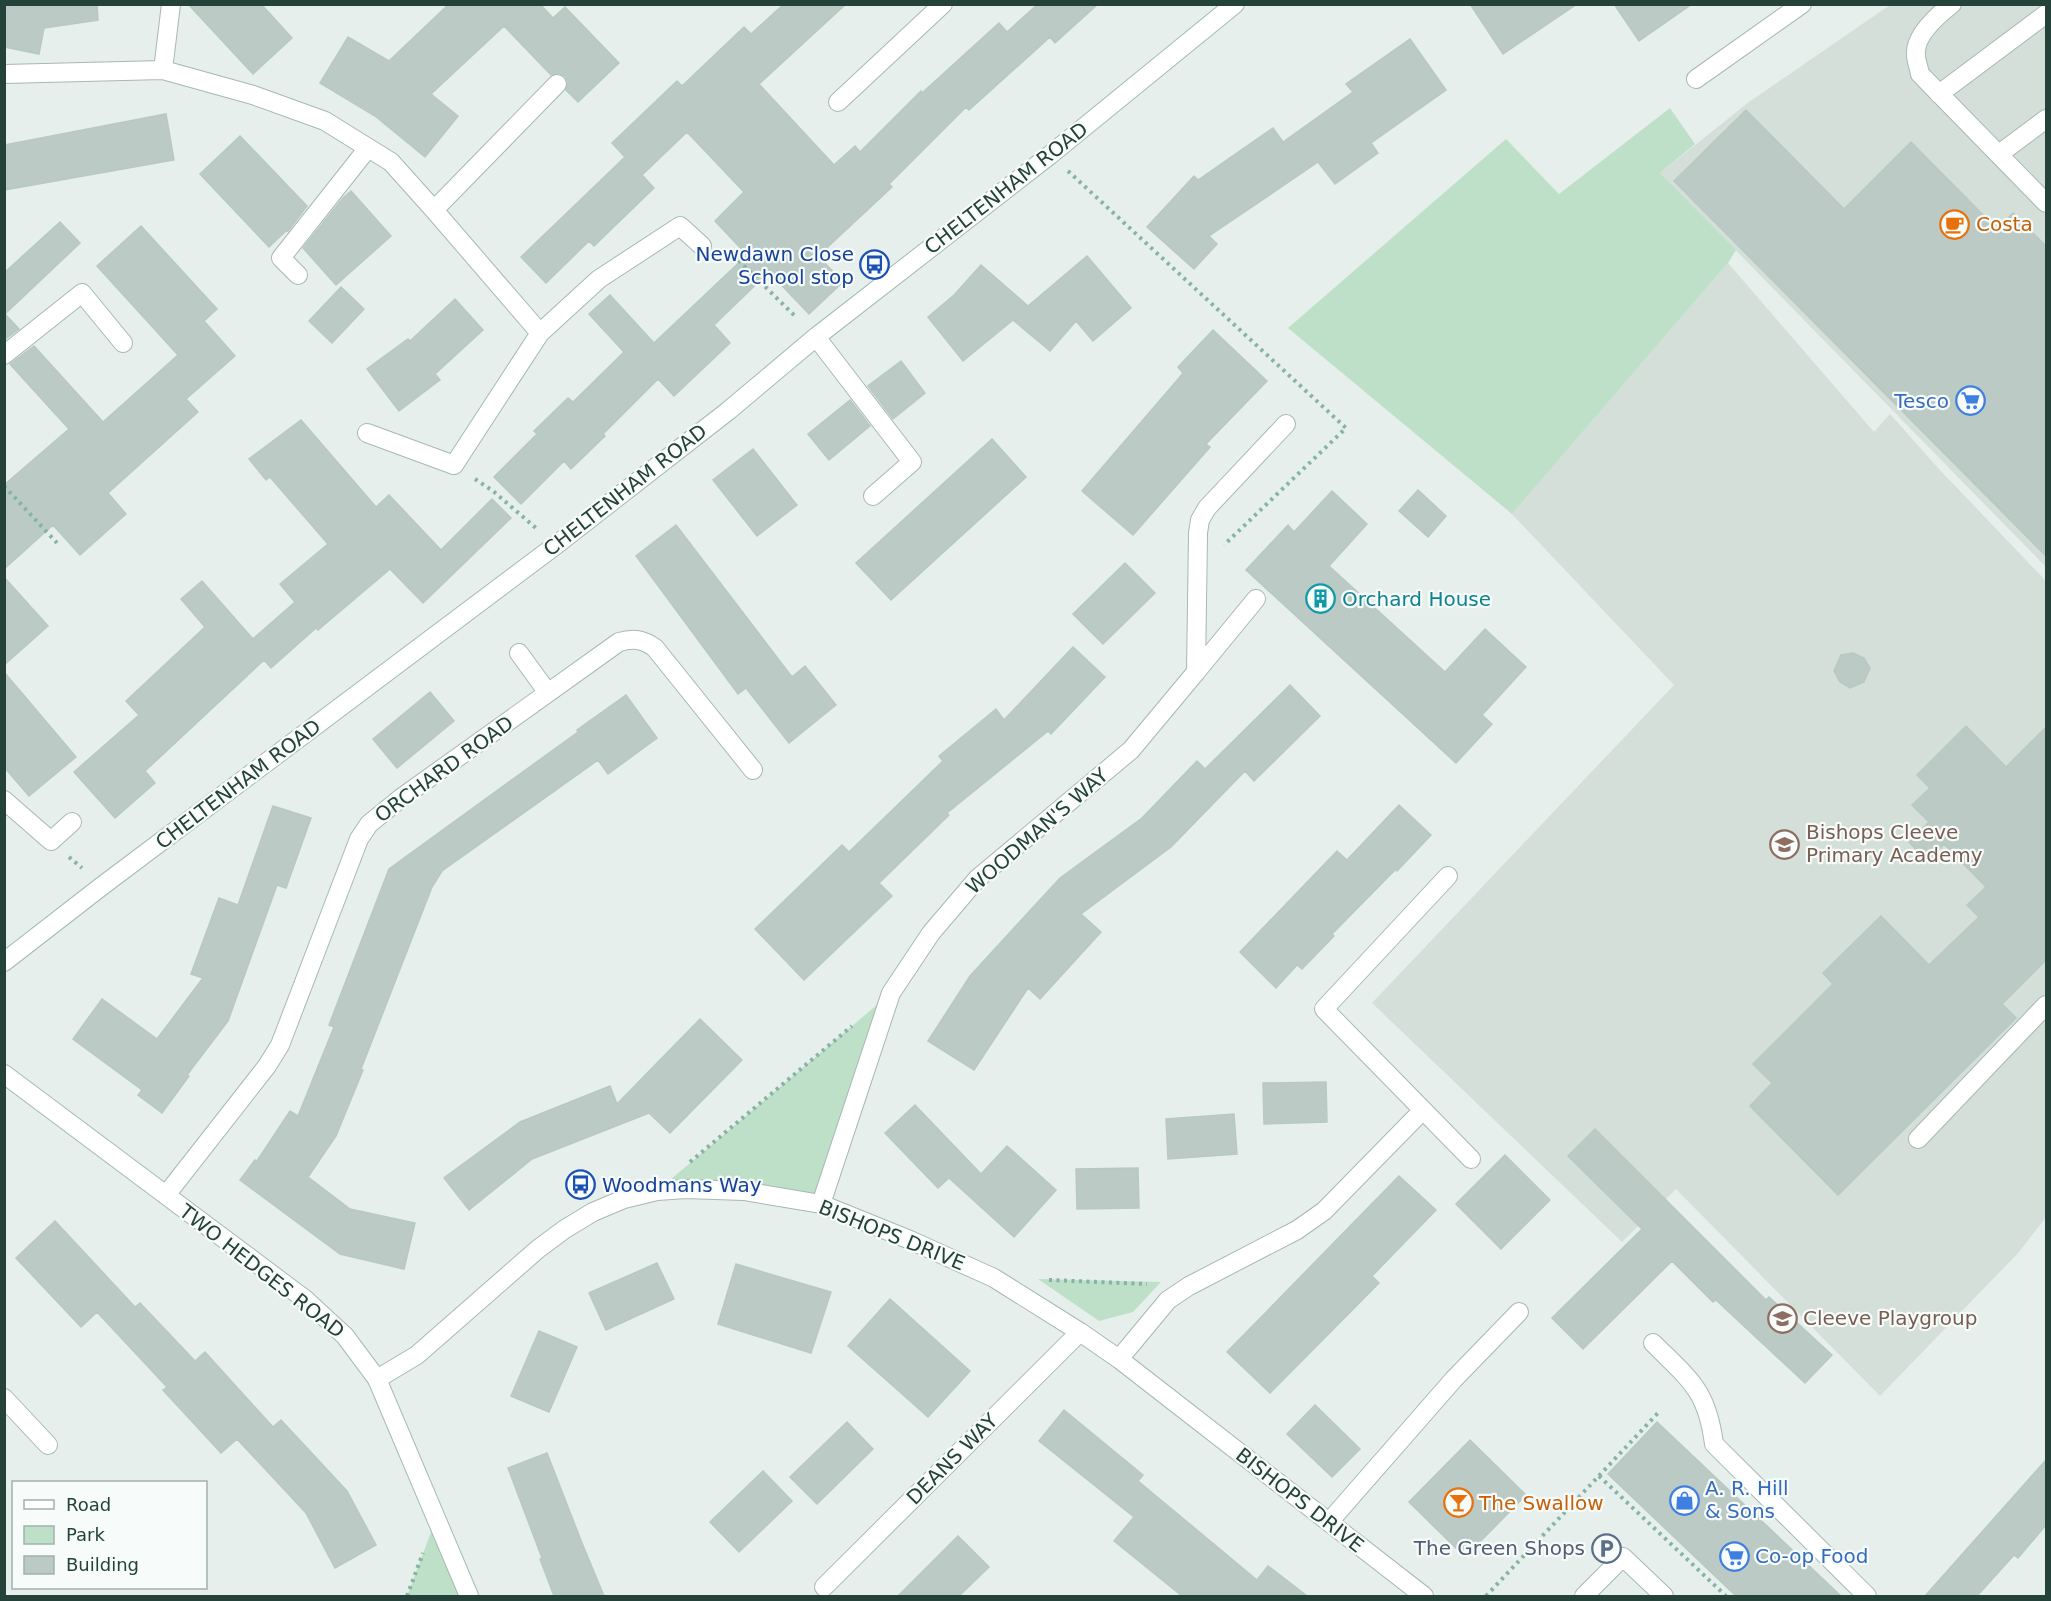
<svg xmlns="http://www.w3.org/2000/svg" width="2051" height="1601" font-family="'DejaVu Sans',sans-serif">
  <rect width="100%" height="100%" fill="#e6efeb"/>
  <path fill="#d4dfda" d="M1890,5H2046V567L1660,173L1749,102Z
    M1728,263L1874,432L1890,414L1938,468L2046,581V1217L2019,1252L1880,1396L1676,1189L1622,1242L1372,1003L1674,685L1512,514Z"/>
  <path fill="#bfe0c8" d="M1670,108L1695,144L1660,173L1736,250L1728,263L1512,514L1288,328L1506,139L1559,194Z
    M891,993L821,1204L657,1191Z
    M1038,1279L1161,1282L1133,1312L1099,1321Z
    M436,1519L467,1596H407Z"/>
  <path fill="#bbcac4" stroke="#b8c9c2" stroke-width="1.5" d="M4,4H97L98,20L44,28L39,54L4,47Z
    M188,4H261L292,38L253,74Z
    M449,4H540L553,18L565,7L619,63L578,102L566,90L568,82L565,76L559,73L551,75L504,26L431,94L458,116L425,157L375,116L320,83L348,37L389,61Z
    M784,4H846L759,84L834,165L855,146L860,152L921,91L922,93L999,23L1007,32L1038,4H1098L1055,43L1050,37L969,110L966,107L889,184L892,187L818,256L843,282L809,314L769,272L714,325L730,343L674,396L658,379L603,434L605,436L571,469L564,461L521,504L494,477L537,434L534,431L568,398L573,402L624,352L589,314L610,295L654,343L747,255L715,221L744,192L687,132L642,175L654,188L594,246L589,241L546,283L521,257L625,157L612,143L677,81L682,86L744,27L751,34Z
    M1470,4H1577L1503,54Z
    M1614,4H1692L1639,41Z
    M1410,39L1446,90L1371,143L1378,153L1335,184L1318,162L1209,236L1217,244L1194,269L1147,227L1194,176L1198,180L1273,128L1283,142L1353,92L1346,84Z
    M1746,110L1844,209L1911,142L1997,229L2013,213L2046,246V556L1674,181Z
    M166,114L174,160L4,190V145Z
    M240,136L307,206L288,231L287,230L269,247L200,174Z
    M351,191L391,236L336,285L303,248L343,198Z
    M60,222L80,243L5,314L19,329L4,340V273Z
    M141,226L217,309L204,321L235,356L186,399L198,412L108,493L126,514L80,555L53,525L4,569V485L69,429L10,364L34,346L103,422L178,355L97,266Z
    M1087,256L1131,308L1093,341L1076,321L1050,351L1013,320L963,361L928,317L954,295L981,265L1028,306Z
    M341,287L364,309L332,343L309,321Z
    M455,299L483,330L435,374L440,380L399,411L367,369L408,339L410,341Z
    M1213,330L1267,381L1206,444L1210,447L1133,535L1082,491L1179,378L1183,373L1178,367Z
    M901,361L925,393L893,419L868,386Z
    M850,400L870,426L829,460L808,434Z
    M301,420L376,507L389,495L441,550L492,499L511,518L423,603L390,569L318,630L316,628L271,668L264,660L145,771L155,783L115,818L74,772L139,715L126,701L205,627L181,599L202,581L253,639L295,602L280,584L328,544L270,477L266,480L249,459Z
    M992,439L1026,477L891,600L856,563Z
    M753,449L797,505L757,536L713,480Z
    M1418,490L1446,516L1428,537L1399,511Z
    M1332,491L1367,524L1329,566L1445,672L1485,629L1526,667L1482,715L1492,724L1456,763L1246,570L1288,525L1294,532Z
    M676,525L792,677L805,666L836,705L789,743L746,688L738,694L636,556Z
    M1125,563L1155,593L1103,644L1073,614Z
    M4,577L48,626L4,665Z
    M1073,647L1105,677L1051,734L1048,731L947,813L949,815L879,883L892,896L804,980L755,929L842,845L849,852L943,761L939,756L996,709L1004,720Z
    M1853,653L1864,658L1870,668L1864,682L1850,688L1840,682L1834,671L1841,655Z
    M4,672L76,757L29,796L4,767Z
    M1290,685L1320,716L1254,781L1245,771L1171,847L1081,914L1101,932L1040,999L1028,988L974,1070L928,1041L970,976L1060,878L1142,818L1197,761L1205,769Z
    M430,692L454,721L397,768L373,739Z
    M626,695L657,738L608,774L598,760L442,871L432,887L361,1069L363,1070L336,1136L308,1177L350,1209L415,1223L404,1269L340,1254L240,1180L255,1160L257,1161L290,1111L298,1116L334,1027L329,1025L389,869L578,732L577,730Z
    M1966,726L2006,767L2046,727V960L2002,1004L2016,1018L1838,1195L1750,1106L1772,1083L1753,1064L1833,984L1823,973L1881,916L1929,965L1979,917L1967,905L1986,887L1944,844L1927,861L1909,842L1929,822L1912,805L1930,788L1917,775Z
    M1399,805L1431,835L1397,871L1396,869L1332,934L1334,936L1302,969L1297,965L1276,988L1240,952L1337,851L1347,860Z
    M273,806L311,818L286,888L277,885L228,1021L187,1075L189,1076L162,1113L138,1095L142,1090L73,1039L102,999L157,1039L203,978L191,974L219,898L238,905Z
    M700,1019L742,1060L670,1133L649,1113L532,1159L469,1210L444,1178L520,1122L610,1086L617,1104Z
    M1326,1082L1327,1122L1264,1124L1263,1083Z
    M915,1105L981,1174L1007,1146L1056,1190L1014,1237L949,1178L938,1188L885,1133Z
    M1234,1114L1237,1154L1168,1159L1166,1119Z
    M1595,1129L1766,1300L1769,1297L1832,1355L1805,1383L1716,1300L1713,1302L1672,1261L1583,1349L1552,1318L1642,1229L1568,1156Z
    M1505,1155L1550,1200L1501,1249L1456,1204Z
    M1138,1168L1139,1208L1077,1209L1076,1169Z
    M1399,1176L1436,1210L1372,1276L1379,1283L1270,1393L1227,1352Z
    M55,1221L135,1307L140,1303L195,1361L205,1352L273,1427L281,1420L347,1491L376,1545L335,1568L306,1513L237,1439L221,1453L163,1390L167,1387L97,1312L81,1327L16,1258Z
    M657,1263L674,1299L606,1330L589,1293Z
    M736,1264L831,1292L811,1353L718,1324Z
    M890,1299L970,1371L928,1417L848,1346Z
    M539,1331L577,1347L549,1412L511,1396Z
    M1315,1405L1360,1449L1332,1477L1287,1434Z
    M1064,1410L1143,1475L1138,1481L1257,1580L1268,1566L1307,1596H1182L1114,1541L1134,1517L1039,1441Z
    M847,1422L873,1449L817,1504L790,1477Z
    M1657,1422L1841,1596H1736L1608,1474Z
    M1470,1440L1526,1495L1465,1557L1409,1502Z
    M547,1453L582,1543L604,1596H554L540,1559L542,1558L508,1468Z
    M2046,1460V1525L2018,1558L2014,1555L1977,1596H1925Z
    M763,1471L792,1501L739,1552L710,1522Z
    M958,1536L989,1567L959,1596H898Z"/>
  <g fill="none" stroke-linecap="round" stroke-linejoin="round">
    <defs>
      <path id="lane" d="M1952,4C1938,15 1914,36 1916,55C1916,61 1919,68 1920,74L2046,203
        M1696,79L1802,4
        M1939,94L2046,14
        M1999,154L2046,119
        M1196,672L1198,533L1200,520L1207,508L1286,424
        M1196,672L1256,599
        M1918,1139L2046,1005
        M1653,1343C1690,1380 1707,1390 1714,1444L1867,1596
        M4,1398L48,1445
        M1329,1522L1454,1379L1519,1312
        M1584,1596L1623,1557L1664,1596"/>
      <path id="street" d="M163,70L171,4
        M4,74L163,70L253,95L325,121L391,162L434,210L540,333
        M838,102L943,4
        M434,210L557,84
        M298,275L281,258L368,148
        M816,337L912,462L873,496
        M4,355L82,293L123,343
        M367,433L454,465L540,333L599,279L680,226L702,246
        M519,653L548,693
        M4,800L51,841L72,822
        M1448,876L1324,1009L1471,1159
        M166,1195L267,1066L280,1045L359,839L369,824L401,798L619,642C633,638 643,639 655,648L753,770
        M821,1204L891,993L931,933L977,879L1131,750L1196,672
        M1119,1359L1168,1300L1189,1286L1297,1230L1324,1211L1423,1110
        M377,1379L417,1355L538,1249L565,1229L593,1212L624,1199L657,1191L686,1189L744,1191L821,1204L910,1240L994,1278L1080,1332L1119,1359L1424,1596
        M824,1587L1080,1332"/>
      <path id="secondary" d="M4,962L102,886L556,545L728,411L816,337L1050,155L1235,4
        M4,1074L306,1300L345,1336L377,1379L469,1596"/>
    </defs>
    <use href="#lane" stroke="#a8b8b2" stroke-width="20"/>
    <use href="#street" stroke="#a8b8b2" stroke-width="20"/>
    <use href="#secondary" stroke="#a4bbb3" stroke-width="20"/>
    <path stroke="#86b3a5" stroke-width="4" stroke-dasharray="3 4.5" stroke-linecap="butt" d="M1068,171L1346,428L1224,545
      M725,254L737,259L797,318
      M475,479L493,491L537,529
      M4,486L57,543
      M69,857L82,868
      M690,1162L852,1026
      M1049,1280L1147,1284
      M1599,1476L1726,1596
      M407,1596L423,1553
      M1486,1596L1658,1413"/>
    <use href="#lane" stroke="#fff" stroke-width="18"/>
    <use href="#street" stroke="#fff" stroke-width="18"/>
    <use href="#secondary" stroke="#fff" stroke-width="18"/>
  </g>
  <defs>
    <symbol id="cafe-ring" viewBox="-11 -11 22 22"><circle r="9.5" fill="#f7fbf9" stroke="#e8710a" stroke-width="1.5"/><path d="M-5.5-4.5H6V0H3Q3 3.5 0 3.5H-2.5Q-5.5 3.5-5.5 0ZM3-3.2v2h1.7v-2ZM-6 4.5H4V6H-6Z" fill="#e8710a"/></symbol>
    <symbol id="bus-ring" viewBox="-11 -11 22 22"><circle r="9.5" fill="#f7fbf9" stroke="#1a4fb4" stroke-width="1.5"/><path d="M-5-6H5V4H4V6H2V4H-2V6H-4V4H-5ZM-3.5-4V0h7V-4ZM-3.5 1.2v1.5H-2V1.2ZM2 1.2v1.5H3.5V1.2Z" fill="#1a4fb4"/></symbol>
    <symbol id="supermarket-ring" viewBox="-11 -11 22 22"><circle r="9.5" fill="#f7fbf9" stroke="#3f7fe0" stroke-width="1.5"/><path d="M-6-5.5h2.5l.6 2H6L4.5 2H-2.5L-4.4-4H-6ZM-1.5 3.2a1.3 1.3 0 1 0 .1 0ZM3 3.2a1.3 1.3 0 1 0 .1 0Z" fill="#3f7fe0"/></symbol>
    <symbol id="building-ring" viewBox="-11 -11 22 22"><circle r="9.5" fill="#f7fbf9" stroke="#0f9aa8" stroke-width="1.5"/><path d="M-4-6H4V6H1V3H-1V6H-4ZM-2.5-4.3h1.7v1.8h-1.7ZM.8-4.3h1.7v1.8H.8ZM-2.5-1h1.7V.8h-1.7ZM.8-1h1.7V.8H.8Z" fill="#0f9aa8"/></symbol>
    <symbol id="school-ring" viewBox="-11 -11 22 22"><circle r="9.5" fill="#f7fbf9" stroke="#8d6e63" stroke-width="1.5"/><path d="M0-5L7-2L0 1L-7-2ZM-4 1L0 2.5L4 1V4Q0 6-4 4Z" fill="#8d6e63"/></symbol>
    <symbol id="shop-ring" viewBox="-11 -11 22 22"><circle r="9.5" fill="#f7fbf9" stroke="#3f7fe0" stroke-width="1.5"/><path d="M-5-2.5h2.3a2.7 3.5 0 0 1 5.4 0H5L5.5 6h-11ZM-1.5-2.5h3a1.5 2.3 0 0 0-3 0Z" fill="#3f7fe0"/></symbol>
    <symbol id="bar-ring" viewBox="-11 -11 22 22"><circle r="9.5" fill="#f7fbf9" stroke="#e8710a" stroke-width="1.5"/><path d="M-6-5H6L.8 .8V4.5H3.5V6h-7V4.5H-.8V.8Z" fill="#e8710a"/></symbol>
    <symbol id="parking-ring" viewBox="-11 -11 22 22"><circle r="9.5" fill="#f7fbf9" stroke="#5c6f8a" stroke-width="1.5"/><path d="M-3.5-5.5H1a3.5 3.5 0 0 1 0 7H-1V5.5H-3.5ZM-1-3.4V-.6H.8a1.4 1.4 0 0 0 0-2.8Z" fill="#5c6f8a"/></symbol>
  </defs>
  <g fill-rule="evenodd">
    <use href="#cafe-ring" x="1938" y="208" width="33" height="33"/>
    <use href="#bus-ring" x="858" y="248" width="33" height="33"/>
    <use href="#supermarket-ring" x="1954" y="384" width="33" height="33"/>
    <use href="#building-ring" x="1304" y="582" width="33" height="33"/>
    <use href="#school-ring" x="1768" y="828" width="33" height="33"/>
    <use href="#bus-ring" x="564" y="1168" width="33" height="33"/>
    <use href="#school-ring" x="1766" y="1302" width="33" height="33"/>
    <use href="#shop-ring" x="1668" y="1484" width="33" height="33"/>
    <use href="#bar-ring" x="1442" y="1486" width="33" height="33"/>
    <use href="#parking-ring" x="1590" y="1532" width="33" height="33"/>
    <use href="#supermarket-ring" x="1718" y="1540" width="33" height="33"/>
  </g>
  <g text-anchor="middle" stroke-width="4.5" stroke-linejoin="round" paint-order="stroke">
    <g font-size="20" fill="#24423a" stroke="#f7fbf9">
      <text transform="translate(1006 188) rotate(-38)" y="7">CHELTENHAM ROAD</text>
      <text transform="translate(625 490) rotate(-38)" y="7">CHELTENHAM ROAD</text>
      <text transform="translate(444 769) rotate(-36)" y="7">ORCHARD ROAD</text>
      <text transform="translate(238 784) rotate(-37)" y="7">CHELTENHAM ROAD</text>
      <text transform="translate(1037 831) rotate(-41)" y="7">WOODMAN'S WAY</text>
      <text transform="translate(892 1235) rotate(22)" y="7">BISHOPS DRIVE</text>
      <text transform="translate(262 1271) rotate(38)" y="7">TWO HEDGES ROAD</text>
      <text transform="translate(952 1459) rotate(-45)" y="7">DEANS WAY</text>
      <text transform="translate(1300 1500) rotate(38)" y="7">BISHOPS DRIVE</text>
    </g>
    <g font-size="20" fill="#c56008" stroke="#f7fbf9" text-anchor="start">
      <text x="1976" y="231">Costa</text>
      <text x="1479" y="1510">The Swallow</text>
    </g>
    <g font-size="20" fill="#164399" stroke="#f7fbf9" text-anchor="end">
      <text x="854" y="261">Newdawn Close<tspan x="854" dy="23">School stop</tspan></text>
      <text x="602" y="1192" text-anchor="start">Woodmans Way</text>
    </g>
    <g font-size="20" fill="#366cbe" stroke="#f7fbf9" text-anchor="start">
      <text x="1949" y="408" text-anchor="end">Tesco</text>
      <text x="1705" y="1495">A. R. Hill<tspan x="1705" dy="23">&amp; Sons</tspan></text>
      <text x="1755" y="1563">Co-op Food</text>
    </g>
    <g font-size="20" fill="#0d838f" stroke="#f7fbf9" text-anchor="start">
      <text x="1342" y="606">Orchard House</text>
    </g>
    <g font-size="20" fill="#785e54" stroke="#f7fbf9" text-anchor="start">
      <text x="1806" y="839">Bishops Cleeve<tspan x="1806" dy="23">Primary Academy</tspan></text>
      <text x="1803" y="1325">Cleeve Playgroup</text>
    </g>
    <g font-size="20" fill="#4e5e75" stroke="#f7fbf9" text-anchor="end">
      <text x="1585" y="1555">The Green Shops</text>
    </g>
  </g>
  <rect width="2051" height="1601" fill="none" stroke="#24423a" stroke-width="12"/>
  <rect x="12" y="1481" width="195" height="108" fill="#f7fbf9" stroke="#a3b1ad" stroke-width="1.5"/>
  <rect x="24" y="1500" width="30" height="9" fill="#ffffff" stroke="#a3b1ad" stroke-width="1.5"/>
  <text x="66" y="1511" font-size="18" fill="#24423a">Road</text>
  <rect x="24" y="1526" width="30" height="18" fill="#bfe0c8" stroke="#a3b1ad" stroke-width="1.5"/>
  <text x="66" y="1541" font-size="18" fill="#24423a">Park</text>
  <rect x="24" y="1556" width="30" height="18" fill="#bbcac4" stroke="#a3b1ad" stroke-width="1.5"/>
  <text x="66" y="1571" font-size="18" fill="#24423a">Building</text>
</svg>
